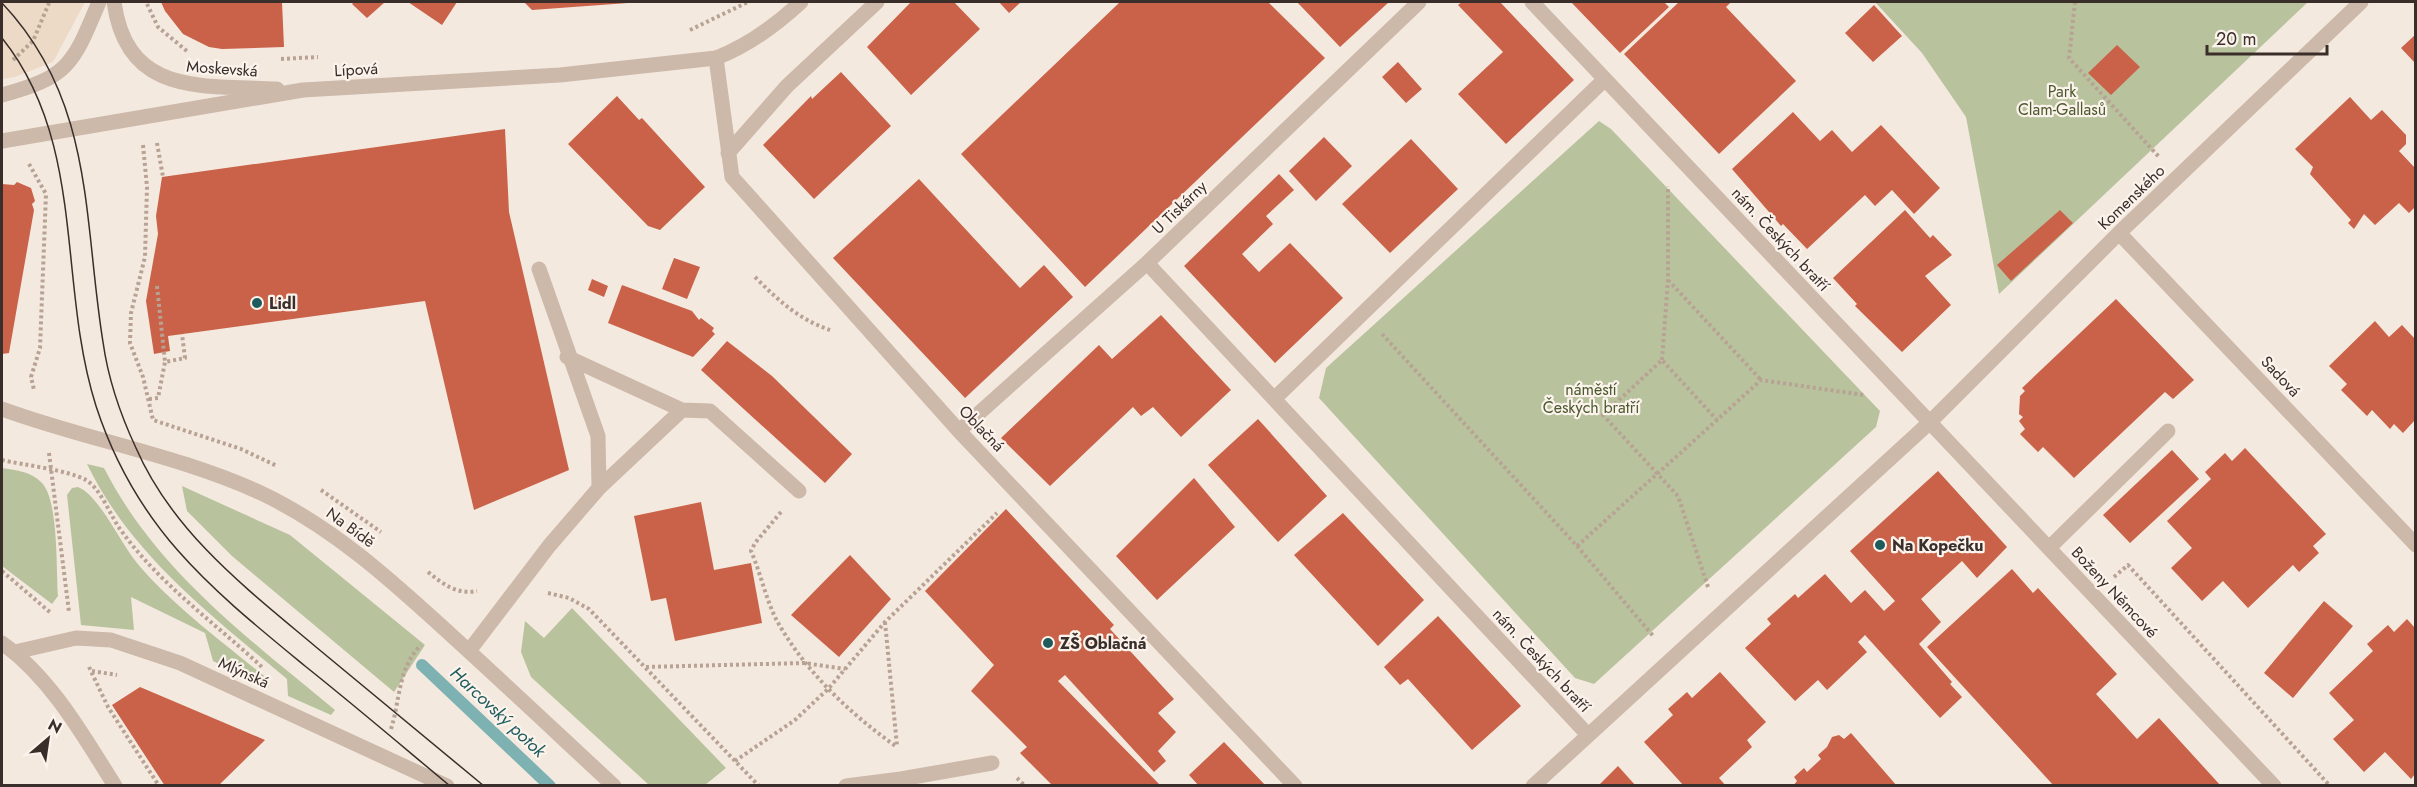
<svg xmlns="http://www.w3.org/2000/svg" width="2417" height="787" font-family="Jost,sans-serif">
  <rect width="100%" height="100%" fill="#f4e9df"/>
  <path fill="#b8c39e" d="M1875,2H2308L1999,294L1966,117L1922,53Z
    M1599,121L1611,129L1880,411L1876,427L1594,684L1575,678L1319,398L1326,368Z
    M87,464L104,468C156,570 248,638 335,710L331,715L288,696L287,679C211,615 131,555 87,464Z
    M2,468C15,470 30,471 41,482C59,498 56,571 58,596L52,604L2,566Z
    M182,486L290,535L425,645L394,692L232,556L187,511Z
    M78,487C99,495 121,544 137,563C174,607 224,643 269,680L268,688L213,661L205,633L131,597L134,630L81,625L67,495L72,488Z
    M572,608L726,768L705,785H649L531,677L521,652L525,621L544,638Z"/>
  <path fill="#ecdac6" d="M2,2H85L53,62L15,77L2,79Z"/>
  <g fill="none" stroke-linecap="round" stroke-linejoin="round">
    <path stroke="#7db1b2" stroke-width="12" d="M422,665L550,786"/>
  </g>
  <path fill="#c96248" d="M161,2H282L284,47L222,49L209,47L183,34L165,11Z
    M354,2H385L367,18L352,4Z
    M408,2H457L442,25Z
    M524,2H628V3L532,10Z
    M911,2H954L980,29L911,95L867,47Z
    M999,2H1021L1009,13Z
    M1120,2H1268L1325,58L1085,287L961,154Z
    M1297,2H1389L1340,47Z
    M1462,2H1500L1574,80L1506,144L1458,94L1503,52L1458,5Z
    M1571,2H1664L1669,7L1620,53Z
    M1679,2H1731L1726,7L1796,81L1719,154L1624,54Z
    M1874,5L1902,36L1873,62L1845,33Z
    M2415,35V63L2401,48Z
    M2117,45L2140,67L2111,95L2088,73Z
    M1398,62L1422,89L1406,103L1382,77Z
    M841,72L891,126L814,199L763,145L811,96L812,99Z
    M617,96L639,120L642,118L705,187L660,230L648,226L568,144Z
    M2350,97L2371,120L2382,110L2406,135V144L2399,151L2415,168V207L2409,213L2399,203L2375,225L2364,214L2354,229L2348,223L2351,220L2310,174L2313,167L2295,149Z
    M1793,112L1820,141L1832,130L1852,152L1881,125L1940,188L1914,214L1892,190L1875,206L1865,195L1807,249L1783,224L1781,226L1732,169Z
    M505,129L509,212L569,470L474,510L425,301L168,336L170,351L154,354L146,301L158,234L156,216L162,177Z
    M1324,137L1352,166L1316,201L1289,171Z
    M1411,139L1458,189L1390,253L1342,204Z
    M1279,174L1294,190L1266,216L1273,224L1242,254L1259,272L1290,243L1343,298L1275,363L1184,266Z
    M919,179L1020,288L1044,265L1073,297L965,398L833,258Z
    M17,182L31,188L35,201L32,204L34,210L9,353L2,354V184L14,185Z
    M1905,210L1930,238L1933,235L1952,255L1925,276L1951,305L1902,352L1855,306L1857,304L1833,278Z
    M2060,210L2073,223L2011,281L1997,265Z
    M674,258L700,267L687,299L662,289Z
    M592,279L608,286L604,297L588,290Z
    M622,285L692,311L699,320L701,318L714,328L712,331L715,334L693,357L608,323Z
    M2116,299L2194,380L2173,399L2165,392L2074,478L2043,447L2038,452L2020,434L2025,429L2019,421L2023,417L2019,414L2020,396L2025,391L2022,388Z
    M1161,315L1231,390L1181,437L1153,407L1141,416L1133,407L1050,486L1001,438L1099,345L1112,359Z
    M2375,321L2389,337L2402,325L2415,339V420L2403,433L2394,424L2390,429L2372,410L2367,416L2341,390L2347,384L2329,366Z
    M727,341L772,376L852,454L825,483L701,370Z
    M1258,419L1327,496L1278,542L1208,465Z
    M2245,448L2326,534L2313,546L2319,553L2299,572L2293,565L2248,608L2223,581L2202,601L2171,568L2192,548L2167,521L2211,479L2205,472L2225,453L2232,461Z
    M2172,450L2199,479L2130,543L2103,515Z
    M1938,471L2007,547L1977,578L1962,561L1921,599L1941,622L1919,644L1952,682L1950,684L1962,697L1940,718L1865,635L1858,642L1867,652L1827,690L1818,680L1795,701L1745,648L1771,624L1767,619L1795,594L1798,598L1825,574L1851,603L1865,590L1884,611L1895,601L1850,551Z
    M1194,478L1235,527L1157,600L1116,556Z
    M701,502L714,570L751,563L762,623L675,641L666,598L651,601L634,516Z
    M1006,509L1114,625L1110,629L1174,699L1158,713L1176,732L1158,751L1166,761L1154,772L1065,675L1058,681L1161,786H1053L1020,753L1027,747L971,691L994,665L925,591Z
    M1343,513L1424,600L1378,646L1294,555Z
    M850,555L891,599L839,657L791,615Z
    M2012,569L2033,593L2038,588L2117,674L2096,694L2137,739L2159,718L2221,786H2054L1927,647Z
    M2324,601L2353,626L2293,698L2264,673Z
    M1438,616L1521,706L1472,750L1408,679L1400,685L1384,667Z
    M2407,619L2415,628V774L2411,779L2385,752L2364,772L2333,739L2354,720L2329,693L2373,651L2367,644L2388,625L2394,632Z
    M1720,672L1766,722L1747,740L1752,747L1719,778L1726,786H1684L1644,742L1673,715L1668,709L1687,692L1692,698Z
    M140,687L265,740L218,786H165L112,705Z
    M1851,733L1897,786H1793L1797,781L1794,777L1804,768L1807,772L1821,759L1818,755L1827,747L1832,737L1839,735L1844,739Z
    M1224,742L1266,786H1199L1189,775Z
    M1618,766L1636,786H1598Z"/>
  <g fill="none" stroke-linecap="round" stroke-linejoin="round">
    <path stroke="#b8a294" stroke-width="4" stroke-dasharray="3 3" stroke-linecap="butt" d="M2075,2L2069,58L2159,157
      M147,4L158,27L188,52
      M690,30L748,2
      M281,59L318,57
      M13,60L33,41L49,3
      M157,143L163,177
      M143,145L147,187L145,257L131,313L130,343L143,377L153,420L241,449L277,466
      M29,164L46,194L40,348L31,377L34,390
      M755,277C778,300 798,319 830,330
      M1668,280L1761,380
      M157,286L165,362
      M1382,334L1577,546L1654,637
      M1662,360L1668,280V186
      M149,399L158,398L165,362L185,358L182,334
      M49,453L69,612
      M2,460C23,465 68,470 86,480C101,489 110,515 120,529C159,584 214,622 263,668
      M321,490L381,532
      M781,512L755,543L751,551C761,574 766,600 777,621C805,671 850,714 897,747
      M1577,546L1717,420
      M2,571L52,614
      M428,572C443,584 457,595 477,591
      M2114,577L2128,565L2330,786
      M1708,587L1678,496L1603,415L1662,360L1717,420L1761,380L1864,395
      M548,593L569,598L589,609L759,786
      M885,622L897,746
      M89,667L108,707L159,786
      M646,667L804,663L845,669
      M92,671L117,675
      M391,729C400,701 398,667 421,645
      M735,761L795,720L829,688L885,622L997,513
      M1017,778L1025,786"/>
    <path stroke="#ccb9aa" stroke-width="15" d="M728,153L787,86L877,2
      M539,269L598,436L599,488
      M567,357L682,410L710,411L799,491
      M2049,548L2168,431
      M469,651L549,546L599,488L682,410
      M846,786L901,779L992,763"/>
    <path stroke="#ccb9aa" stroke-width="15" d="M1532,2L2274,786
      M716,58L732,177L959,431L1295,786
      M2119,233L2416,545
      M1147,263L1588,735
      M1274,399L1605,79
      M959,431L1147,263L1419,2
      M2,643C51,678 83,735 115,786
      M15,652L76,638L111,640L180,663L447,786
      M1533,786L1929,423L2119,233L2361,2"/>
    <path stroke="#ccb9aa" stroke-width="15" d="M114,2C127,97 203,85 277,89
      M2,95C69,77 73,64 99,2
      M2,141L303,90L560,75L716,58C748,46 776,25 801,2
      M2,409C87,440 178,455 261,493C333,527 392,581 450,634C505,684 559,735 614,786"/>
    <path stroke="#3a2e2a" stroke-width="1.5" d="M2,3C95,101 83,219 103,342C108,378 121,416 136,448C173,533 247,589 316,647C372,693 428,739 484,786
      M2,38C87,144 57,284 96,406C136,529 210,588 305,666C354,705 402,746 450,786"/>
  </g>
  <g fill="#1e5b5d" stroke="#fbf3ec" stroke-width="2">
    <circle cx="257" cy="303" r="6"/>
    <circle cx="1880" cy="545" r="6"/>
    <circle cx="1048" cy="643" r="6"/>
  </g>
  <g text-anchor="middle" stroke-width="4.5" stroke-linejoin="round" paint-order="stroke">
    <g font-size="16" fill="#3a2e2a" stroke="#fbf3ec">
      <text transform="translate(222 68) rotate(4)" y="6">Moskevská</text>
      <text transform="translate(356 69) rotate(-3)" y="6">Lípová</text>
      <text transform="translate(2131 197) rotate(-44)" y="6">Komenského</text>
      <text transform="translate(1179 207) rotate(-44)" y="6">U Tiskárny</text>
      <text transform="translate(1781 239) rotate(47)" y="6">nám. Českých bratří</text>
      <text transform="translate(2281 376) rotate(47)" y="6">Sadová</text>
      <text transform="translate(982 428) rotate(46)" y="6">Oblačná</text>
      <text transform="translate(351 527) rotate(36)" y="6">Na Bídě</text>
      <text transform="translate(2115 592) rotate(47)" y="6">Boženy Němcové</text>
      <text transform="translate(1542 660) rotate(47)" y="6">nám. Českých bratří</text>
      <text transform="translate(244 672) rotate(24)" y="6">Mlýnská</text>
    </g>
    <g font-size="16" fill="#4a592d" stroke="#fbf3ec">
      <text x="2062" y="97">Park<tspan x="2062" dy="18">Clam-Gallasů</tspan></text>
      <text x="1591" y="395">náměstí<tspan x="1591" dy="18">Českých bratří</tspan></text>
    </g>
    <g font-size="16" font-weight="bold" fill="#3a2e2a" stroke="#fbf3ec" text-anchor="start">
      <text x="269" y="309">Lidl</text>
      <text x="1892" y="551">Na Kopečku</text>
      <text x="1060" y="649">ZŠ Oblačná</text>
    </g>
    <g font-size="18" font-style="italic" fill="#1e5b5d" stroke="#fbf3ec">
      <text transform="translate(498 712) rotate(43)" y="6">Harcovský potok</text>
    </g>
  </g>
  <rect width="2417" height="787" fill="none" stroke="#3a2e2a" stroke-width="6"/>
  <g transform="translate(48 739) rotate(29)" stroke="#fbf3ec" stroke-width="4.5" paint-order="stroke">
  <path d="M0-4.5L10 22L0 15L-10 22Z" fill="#3a2e2a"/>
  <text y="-9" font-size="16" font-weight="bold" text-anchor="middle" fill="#3a2e2a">N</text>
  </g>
  <path d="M2207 45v9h120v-9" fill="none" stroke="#3a2e2a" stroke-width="3"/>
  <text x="2216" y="45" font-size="18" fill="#3a2e2a" stroke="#fbf3ec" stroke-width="4.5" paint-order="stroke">20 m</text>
</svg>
